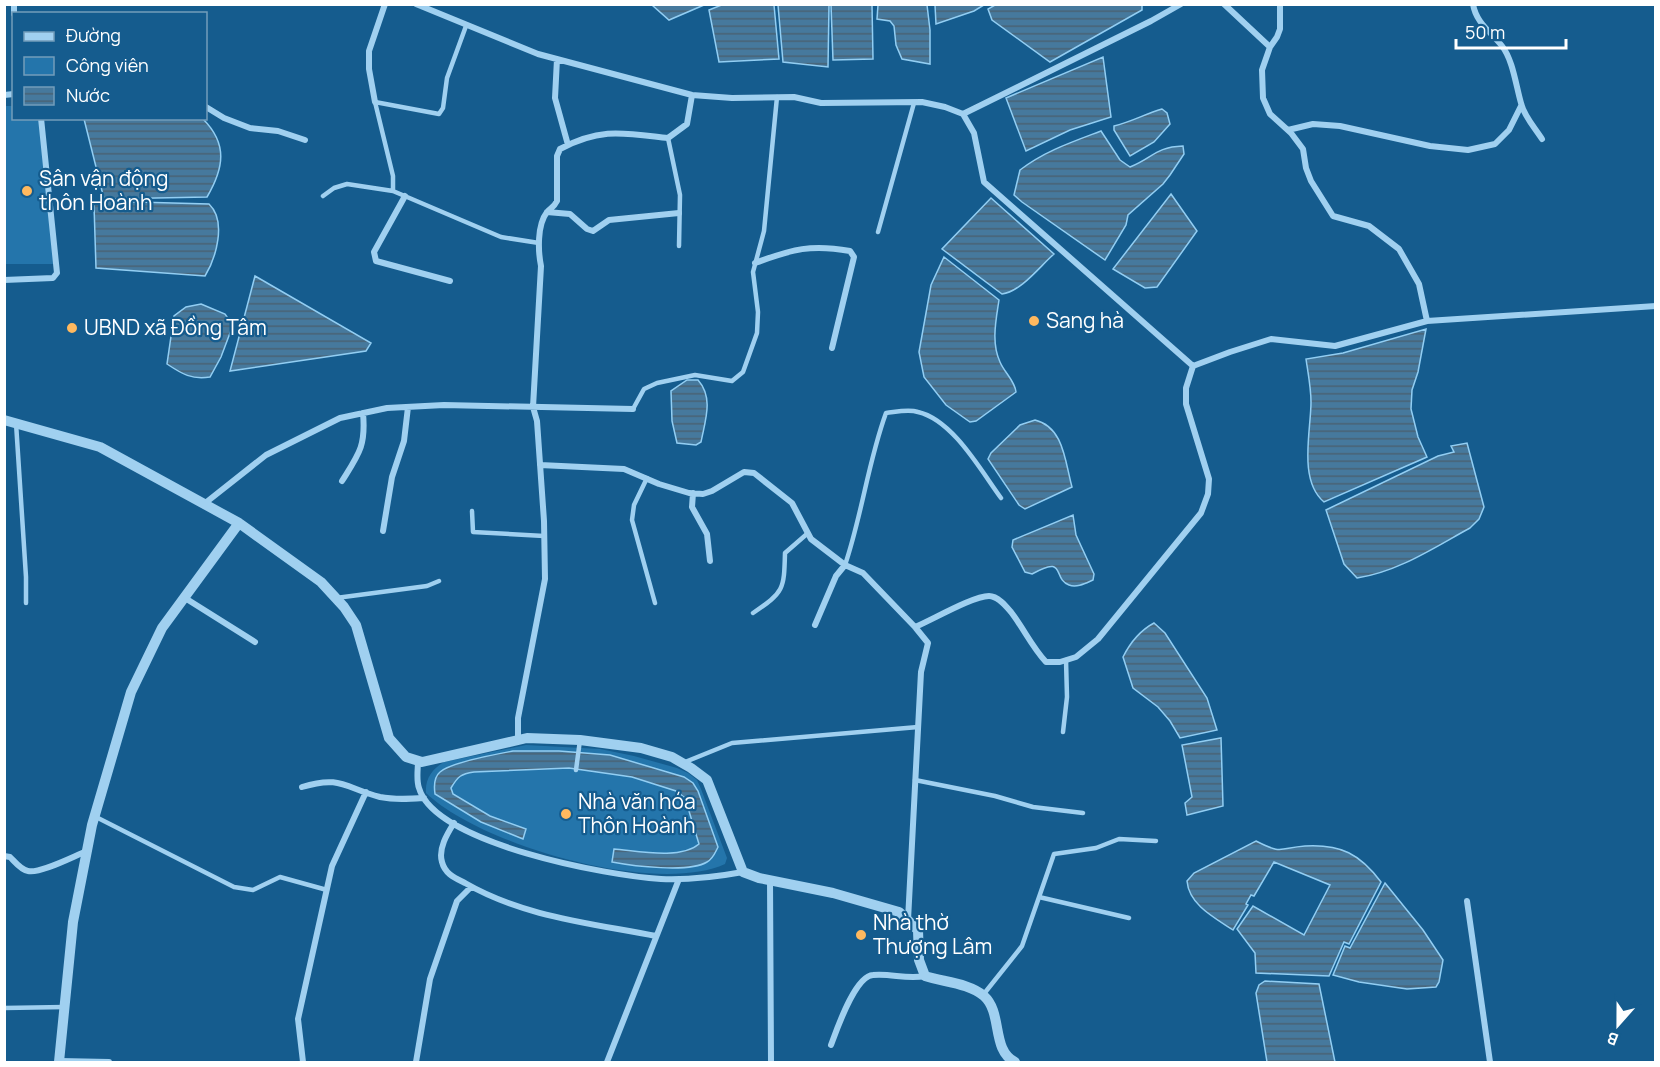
<svg xmlns="http://www.w3.org/2000/svg" width="1660" height="1067" font-family="Manrope,sans-serif">
  <defs>
    <pattern id="water-rules" width="6" height="5" patternUnits="userSpaceOnUse" patternTransform="scale(1.5)"><rect width="6" height="5" fill="#46799d"/><path d="M0 2.5h6" fill="none" stroke="#496274"/></pattern>
  </defs>
  <rect width="100%" height="100%" fill="#155c8e"/>
  <path fill="#2475ab" d="M4,106H13L14,118L42,119L56,264H5Z
    M526,745L600,749L634,756L677,768L688,773L697,780L701,789L727,858L725,864C655,896 480,845 426,793C425,779 432,769 444,762Z"/>
  <path fill="url(#water-rules)" stroke="#92cef3" stroke-width="1.5" d="M724,4L774,5L779,59L719,62L709,10Z
    M652,5H704L669,20Z
    M778,5H829L828,67L783,62Z
    M831,5H872L873,59L833,60Z
    M878,5H927L930,30V64L902,59L896,45L894,26L890,21L877,19Z
    M935,5V4L984,5L974,11L936,24Z
    M995,5L1142,4V10L1050,62L992,20L988,9Z
    M1103,57L1111,117L1070,130L1026,151L1006,98Z
    M1162,109L1167,113L1170,124L1154,142L1130,156L1114,130V126C1131,122 1145,114 1162,109Z
    M84,119H203C228,144 224,168 207,197L104,199Z
    M1101,131L1120,160L1130,167C1153,158 1155,147 1183,146L1184,154L1170,175L1163,184L1128,215L1126,225L1105,260L1022,202L1014,195L1020,170C1045,151 1072,142 1101,131Z
    M1171,194L1197,231L1157,287L1145,288L1113,269Z
    M991,198L1054,254C1040,266 1022,291 1002,294L942,249Z
    M100,201L209,204C227,221 216,258 205,276L96,268L94,205Z
    M944,257L999,300C996,320 991,343 1000,362C1004,372 1015,381 1016,392L976,421L970,422L946,405L924,377L919,352L931,285Z
    M255,276L371,343L366,351L230,371Z
    M201,304L225,314L233,325L221,357L210,377C192,380 182,374 167,364L174,316L186,307Z
    M1426,329L1418,372L1412,390L1411,409L1418,437L1427,457L1324,502C1298,480 1311,431 1311,402C1311,388 1308,373 1306,359L1343,353Z
    M687,380H698C714,398 705,421 701,442L696,445L677,443L672,421L671,391Z
    M1035,420C1064,427 1065,462 1072,487L1025,509L1019,505L988,459L991,453L1020,425Z
    M1467,443L1484,507L1479,519L1470,528C1435,547 1398,572 1357,578L1344,564L1326,510L1438,456L1454,452L1451,446Z
    M1073,515L1076,535L1094,574L1093,580C1086,583 1077,588 1069,585C1052,579 1067,554 1032,574L1025,572L1012,547L1013,540Z
    M1154,623L1165,633L1207,698L1217,730L1180,738L1170,721L1158,707L1133,688L1123,657C1130,643 1141,630 1154,623Z
    M1221,738L1223,806L1187,815L1185,803L1192,797L1182,745Z
    M513,751H559L610,755L684,777L693,783L698,791L718,847C715,853 713,859 707,862C689,873 633,866 612,862L614,849C638,851 680,860 699,844L685,798L676,791L632,777L569,768L474,772C461,774 458,776 451,788L453,794L490,816L526,829L523,839L481,822L435,794C434,787 434,777 440,772C451,762 497,754 513,751Z
    M1256,841C1283,855 1279,848 1305,846C1341,844 1360,854 1381,882L1349,944L1344,942L1329,976L1256,973L1255,953L1237,929L1253,906L1304,935L1330,885L1274,862L1254,896L1251,895L1246,904L1248,905L1233,930C1215,918 1189,905 1187,881L1194,873Z
    M1385,883L1423,930L1443,960L1439,982L1436,987L1407,989L1359,982L1333,975L1345,946L1350,948Z
    M1265,981L1319,984L1335,1062H1267L1256,993L1259,985Z"/>
  <g fill="none" stroke-linecap="round" stroke-linejoin="round">
    <path stroke="#a0d0f0" stroke-width="4.5" d="M668,138L680,195L679,246
      M393,191V176L375,102L439,114L443,108L447,78L466,26
      M323,196L334,188L347,184L393,191L501,237L539,243
      M878,232L914,103
      M633,409L644,389L657,383L695,375L732,381L743,372L757,333L758,312L753,272L764,231L777,97
      M16,423L26,577V603
      M647,478L634,505L632,520L655,603
      M472,511L473,532L544,536
      M845,565C862,515 868,462 886,413C896,412 908,409 918,412C953,420 981,471 1001,498
      M336,598L427,586L439,581
      M753,613C784,592 784,590 785,553L808,533
      M1063,732L1067,697L1066,660
      M685,762L732,743L918,727
      M576,770L580,740
      M915,780L995,796L1033,807L1083,813
      M96,817L234,887L253,890L280,877L327,890
      M1039,897L1129,918
      M983,995L1022,946L1054,854L1096,848L1119,839L1156,841
      M4,1008L65,1007"/>
    <path stroke="#a0d0f0" stroke-width="6" d="M14,4V14
      M416,4L538,54L692,95L732,98L794,97L821,103L922,102L945,107L963,114L974,133L984,182L1193,366
      M1224,4L1270,47
      M1280,4V29L1277,37L1270,47L1262,70L1263,98L1270,114L1291,133L1303,149L1306,168L1311,181L1333,216L1369,226L1399,249L1419,284L1427,321
      M1473,4C1476,23 1491,32 1502,46C1513,60 1516,86 1521,103C1524,116 1535,128 1542,139
      M557,59L555,98L568,145
      M4,95L14,94
      M375,102L369,69V51L385,4
      M206,107L224,118L250,128L278,131L305,140
      M963,114L1151,21L1181,4
      M1288,130L1313,124L1340,126L1430,146L1468,150L1495,144L1509,130L1521,106
      M405,196L374,252L376,261L450,281
      M547,212L570,214L587,229L593,231L609,220L679,213
      M755,263C793,249 811,244 850,251L854,257L832,348
      M4,280L53,278L57,273L41,118
      M540,465L624,469L659,484L689,493L703,494L712,491L744,472L754,473L792,503L811,539L845,565L863,573L915,627L928,643L921,672L908,920
      M342,481C359,454 366,446 363,413
      M693,493L692,507L707,534L710,561
      M204,504L266,455L340,418L387,408L444,405L633,409
      M383,531L392,477L404,441L408,407
      M185,598L255,642
      M815,625L836,576L845,565
      M915,627C932,620 973,596 989,596C998,596 1006,606 1011,612C1024,629 1032,647 1046,662H1060L1076,657L1098,639L1201,513L1208,494L1209,479L1186,404V388L1193,366L1230,352L1271,339L1335,346L1427,321L1656,306
      M518,739V718L545,579L544,521L537,421L533,407L541,266C538,251 537,225 547,212C552,207 554,207 557,201V156L560,149C601,127 624,133 668,138L687,124L692,95
      M418,761C418,769 416,780 419,788C435,844 609,876 661,879C688,880 716,877 743,872
      M302,787C341,775 345,788 380,797C395,800 409,799 424,798
      M454,823C447,834 438,849 442,862C445,874 455,878 465,883C524,917 590,923 656,936
      M4,856L10,857C15,862 21,870 28,871C40,874 74,856 87,851
      M770,880L771,1062
      M1467,901L1490,1062
      M831,1045C837,1029 855,976 873,975C891,973 907,980 925,976
      M60,1061L109,1062
      M303,1062L298,1019L332,866L366,792
      M416,1062L430,979L457,901L471,887
      M607,1062L679,879"/>
    <path stroke="#a0d0f0" stroke-width="10" d="M4,420L100,447L239,523L321,582L344,607L356,625L389,738L406,757L422,762L527,738L580,740L641,748L672,757L691,768L707,780L743,872L759,878L833,893L899,912L918,930L919,960L925,976C943,982 969,983 984,996C1003,1013 991,1050 1015,1062
      M59,1062L73,922L92,825L131,692L162,628L239,523"/>
  </g>
  <g fill="#ffb95f" stroke="#155c8e" stroke-width="2">
    <circle cx="27" cy="191" r="6"/>
    <circle cx="1034" cy="321" r="6"/>
    <circle cx="72" cy="328" r="6"/>
    <circle cx="566" cy="814" r="6"/>
    <circle cx="861" cy="935" r="6"/>
  </g>
  <g text-anchor="middle" stroke-width="4.5" stroke-linejoin="round" paint-order="stroke">
    <g font-size="21" fill="#fff" stroke="#155c8e" text-anchor="start">
      <text x="39" y="186">Sân vận động<tspan x="39" dy="24">thôn Hoành</tspan></text>
      <text x="1046" y="328">Sang hà</text>
      <text x="84" y="335">UBND xã Đồng Tâm</text>
      <text x="578" y="809">Nhà văn hóa<tspan x="578" dy="24">Thôn Hoành</tspan></text>
      <text x="873" y="930">Nhà thờ<tspan x="873" dy="24">Thượng Lâm</tspan></text>
    </g>
  </g>
  <rect width="1660" height="1067" fill="none" stroke="#ffffff" stroke-width="12"/>
  <rect x="12" y="12" width="195" height="108" fill="#155c8e" stroke="#739dbb" stroke-width="1.5"/>
  <rect x="24" y="32" width="30" height="9" fill="#a0d0f0" stroke="#739dbb" stroke-width="1.5"/>
  <text x="66" y="42" font-size="18" fill="#ffffff">Đường</text>
  <rect x="24" y="57" width="30" height="18" fill="#2475ab" stroke="#739dbb" stroke-width="1.5"/>
  <text x="66" y="72" font-size="18" fill="#ffffff">Công viên</text>
  <rect x="24" y="87" width="30" height="18" fill="url(#water-rules)" stroke="#739dbb" stroke-width="1.5"/>
  <text x="66" y="102" font-size="18" fill="#ffffff">Nước</text>
  <g transform="translate(1618 1025) rotate(201)" stroke="#155c8e" stroke-width="4.5" paint-order="stroke">
  <path d="M0-4.5L10 22L0 15L-10 22Z" fill="#ffffff"/>
  <text y="-9" font-size="16" font-weight="bold" text-anchor="middle" fill="#ffffff">B</text>
  </g>
  <path d="M1456 39v9h110v-9" fill="none" stroke="#ffffff" stroke-width="3"/>
  <text x="1465" y="39" font-size="18" fill="#ffffff" stroke="#155c8e" stroke-width="4.5" paint-order="stroke">50 m</text>
</svg>
